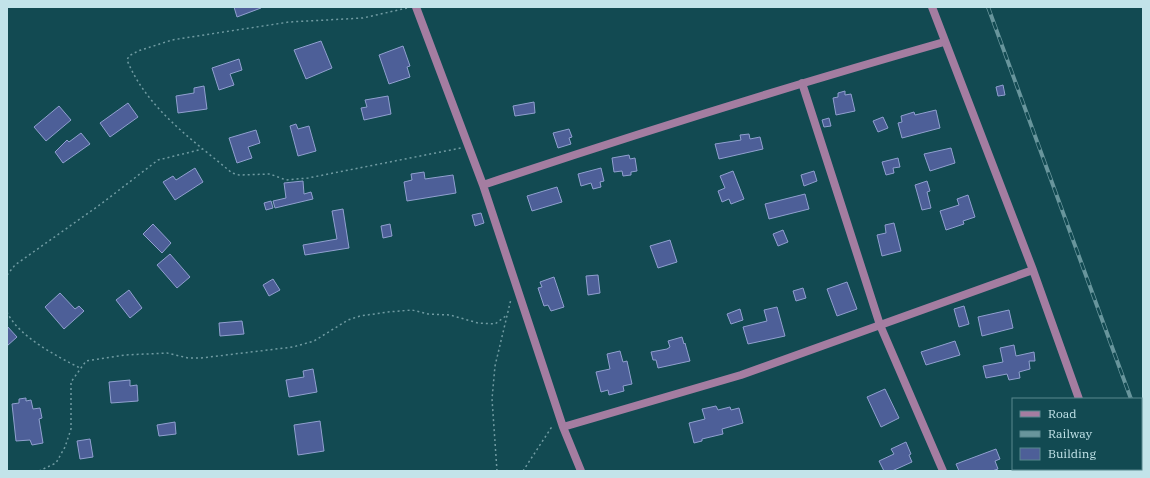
<svg xmlns="http://www.w3.org/2000/svg" width="1150" height="478" font-family="'IBM Plex Serif',serif">
  <rect width="100%" height="100%" fill="#124a52"/>
  <path fill="#4d5f98" stroke="#90a0cf" d="M234,7H261V8L237,17Z
    M321,41L332,68L306,79L294,50Z
    M403,46L410,66L407,67L410,77L389,84L379,55Z
    M239,59L242,70L230,74L234,85L219,90L212,68Z
    M1003,85L1005,95L998,96L996,87Z
    M204,86L207,109L178,113L176,96L194,93V88Z
    M845,91V95L851,94L855,111L836,115L833,98L838,97V93Z
    M388,96L391,114L364,120L361,108L367,107L365,100Z
    M534,102L535,113L515,116L513,106Z
    M128,103L138,117L110,137L100,123Z
    M59,106L71,120L46,141L34,127Z
    M936,110L940,128L902,138L898,123L902,122L901,116L914,112L915,115Z
    M883,117L888,128L878,132L873,121Z
    M829,118L831,126L824,127L822,120Z
    M296,124L298,129L309,126L316,151L298,156L290,126Z
    M569,129L572,137L569,138L571,144L558,148L553,133Z
    M256,130L260,143L248,147L252,158L237,163L229,138Z
    M81,133L90,144L63,163L55,152L67,140L69,142Z
    M749,134L750,139L760,137L763,149L719,159L715,144L741,140L740,135Z
    M951,148L955,163L930,171L924,154Z
    M629,155L630,159L635,158L637,171L631,172V175L623,176L622,171L614,172L612,158Z
    M898,158L900,167L893,168L894,173L886,175L882,162Z
    M195,168L203,182L175,200L163,182L173,176L176,180Z
    M601,168L604,181L600,182L601,187L593,189L591,183L581,186L578,174Z
    M733,171L744,199L731,204L729,199L722,202L718,191L725,188L720,176Z
    M814,171L817,181L804,186L801,175Z
    M424,172L425,179L453,175L456,193L407,201L404,182L412,180L411,174Z
    M303,181L304,194L311,192L313,199L275,208L273,201L286,198L284,183Z
    M927,181L930,191L927,192L931,208L922,210L915,185Z
    M557,187L562,202L532,211L527,196Z
    M805,194L809,209L769,219L765,204Z
    M968,195L975,217L963,221L964,224L946,230L940,211L959,205L957,199Z
    M271,201L273,208L266,210L264,203Z
    M343,209L349,248L305,255L303,245L337,239L332,211Z
    M481,213L484,223L475,226L472,215Z
    M894,223L901,251L882,256L877,235L886,233L885,225Z
    M153,224L171,243L162,253L143,234Z
    M390,224L392,236L383,238L381,226Z
    M783,230L788,242L778,246L773,234Z
    M670,240L677,262L658,268L650,246Z
    M170,254L190,277L177,288L157,265Z
    M598,275L600,293L588,295L586,276Z
    M554,277L564,307L551,311L548,305L544,306L538,288L542,287L540,282Z
    M273,279L280,290L269,296L263,285Z
    M847,282L857,309L837,316L827,289Z
    M803,288L806,298L796,301L793,291Z
    M129,290L142,308L130,318L116,300Z
    M60,293L75,309L79,306L84,311L64,329L45,307Z
    M964,306L969,324L959,327L954,309Z
    M777,307L785,336L748,344L743,327L767,321L764,310Z
    M740,309L743,320L731,324L727,314Z
    M1009,310L1013,328L982,336L978,317Z
    M242,321L244,334L220,336L219,323Z
    M7,326L17,337L7,346Z
    M682,337L684,344L685,343L690,361L658,368L656,360H653L651,352L667,349L670,347L668,341Z
    M955,341L960,355L926,365L921,352Z
    M1014,345L1016,356L1034,352L1035,361H1029L1030,369L1019,372L1020,378L1009,380L1007,374L986,378L983,366L1003,362L1000,348Z
    M620,351L623,362L627,361L632,384L623,386L624,391L609,395L608,390L601,392L596,372L610,369L607,354Z
    M313,369L317,392L289,397L286,380L304,377L303,371Z
    M130,380V386L137,385L138,401L111,403L109,382Z
    M885,389L899,418L881,427L867,397Z
    M26,398V401L31,400L33,409L40,408L42,418L39,419L43,443L32,445L30,440L16,441L12,404L19,403V399Z
    M716,406L718,410L730,407L731,410L739,408L743,423L722,429L723,434L702,439V441L694,443L689,423L705,419L702,409Z
    M320,421L324,451L298,455L294,425Z
    M175,422L176,434L159,436L157,425Z
    M90,439L93,457L80,459L77,441Z
    M906,442L911,454L909,455L912,462L892,471H884L879,461L894,454L891,449Z
    M996,449L1000,459L995,461L998,469L992,471H959L956,464Z"/>
  <g fill="none" stroke-linecap="round" stroke-linejoin="round">
    <path stroke="#709ba2" stroke-width="1.5" stroke-dasharray="2 3" stroke-linecap="butt" d="M407,8L363,18L289,22L210,34L172,40L138,51L129,56L127,60C147,109 193,140 232,173L239,175L270,174L286,180L308,178L461,148
      M7,275L15,265L101,204L158,160L203,149
      M7,312C18,336 56,356 80,368
      M39,471L56,463L65,447L71,429V382L86,361L125,355L167,353L188,358H201L293,347L314,341L348,320L360,316L388,312L412,310L428,314L450,315L478,323L495,324L507,315
      M497,471L492,399L495,366L511,299
      M523,471L553,425"/>
    <path stroke="#a47da1" stroke-width="8" d="M416,7L483,185L563,427L741,375L1033,270
      M932,7L1033,270L1079,399
      M802,83L880,325L943,471
      M483,185C636,134 789,86 944,42
      M563,427L581,471
      M1105,469L1106,471"/>
    <defs>
      <path id="rail" d="M988,7L1131,399
        M1141,425L1143,431"/>
    </defs>
    <use href="#rail" stroke="#68959c" stroke-width="4"/>
    <use href="#rail" stroke="#124a52" stroke-width="2.5" stroke-dasharray="8" stroke-linecap="butt"/>
  </g>
  <rect width="1150" height="478" fill="none" stroke="#c2e3e9" stroke-width="16"/>
  <rect x="1012" y="398" width="130" height="72" fill="#124a52" stroke="#58878e"/>
  <rect x="1020" y="411" width="20" height="6" fill="#a47da1" stroke="#58878e"/>
  <text x="1048" y="418" font-size="12" fill="#c2e3e9">Road</text>
  <rect x="1020" y="431" width="20" height="6" fill="#68959c" stroke="#58878e"/>
  <text x="1048" y="438" font-size="12" fill="#c2e3e9">Railway</text>
  <rect x="1020" y="448" width="20" height="12" fill="#4d5f98" stroke="#58878e"/>
  <text x="1048" y="458" font-size="12" fill="#c2e3e9">Building</text>
</svg>
